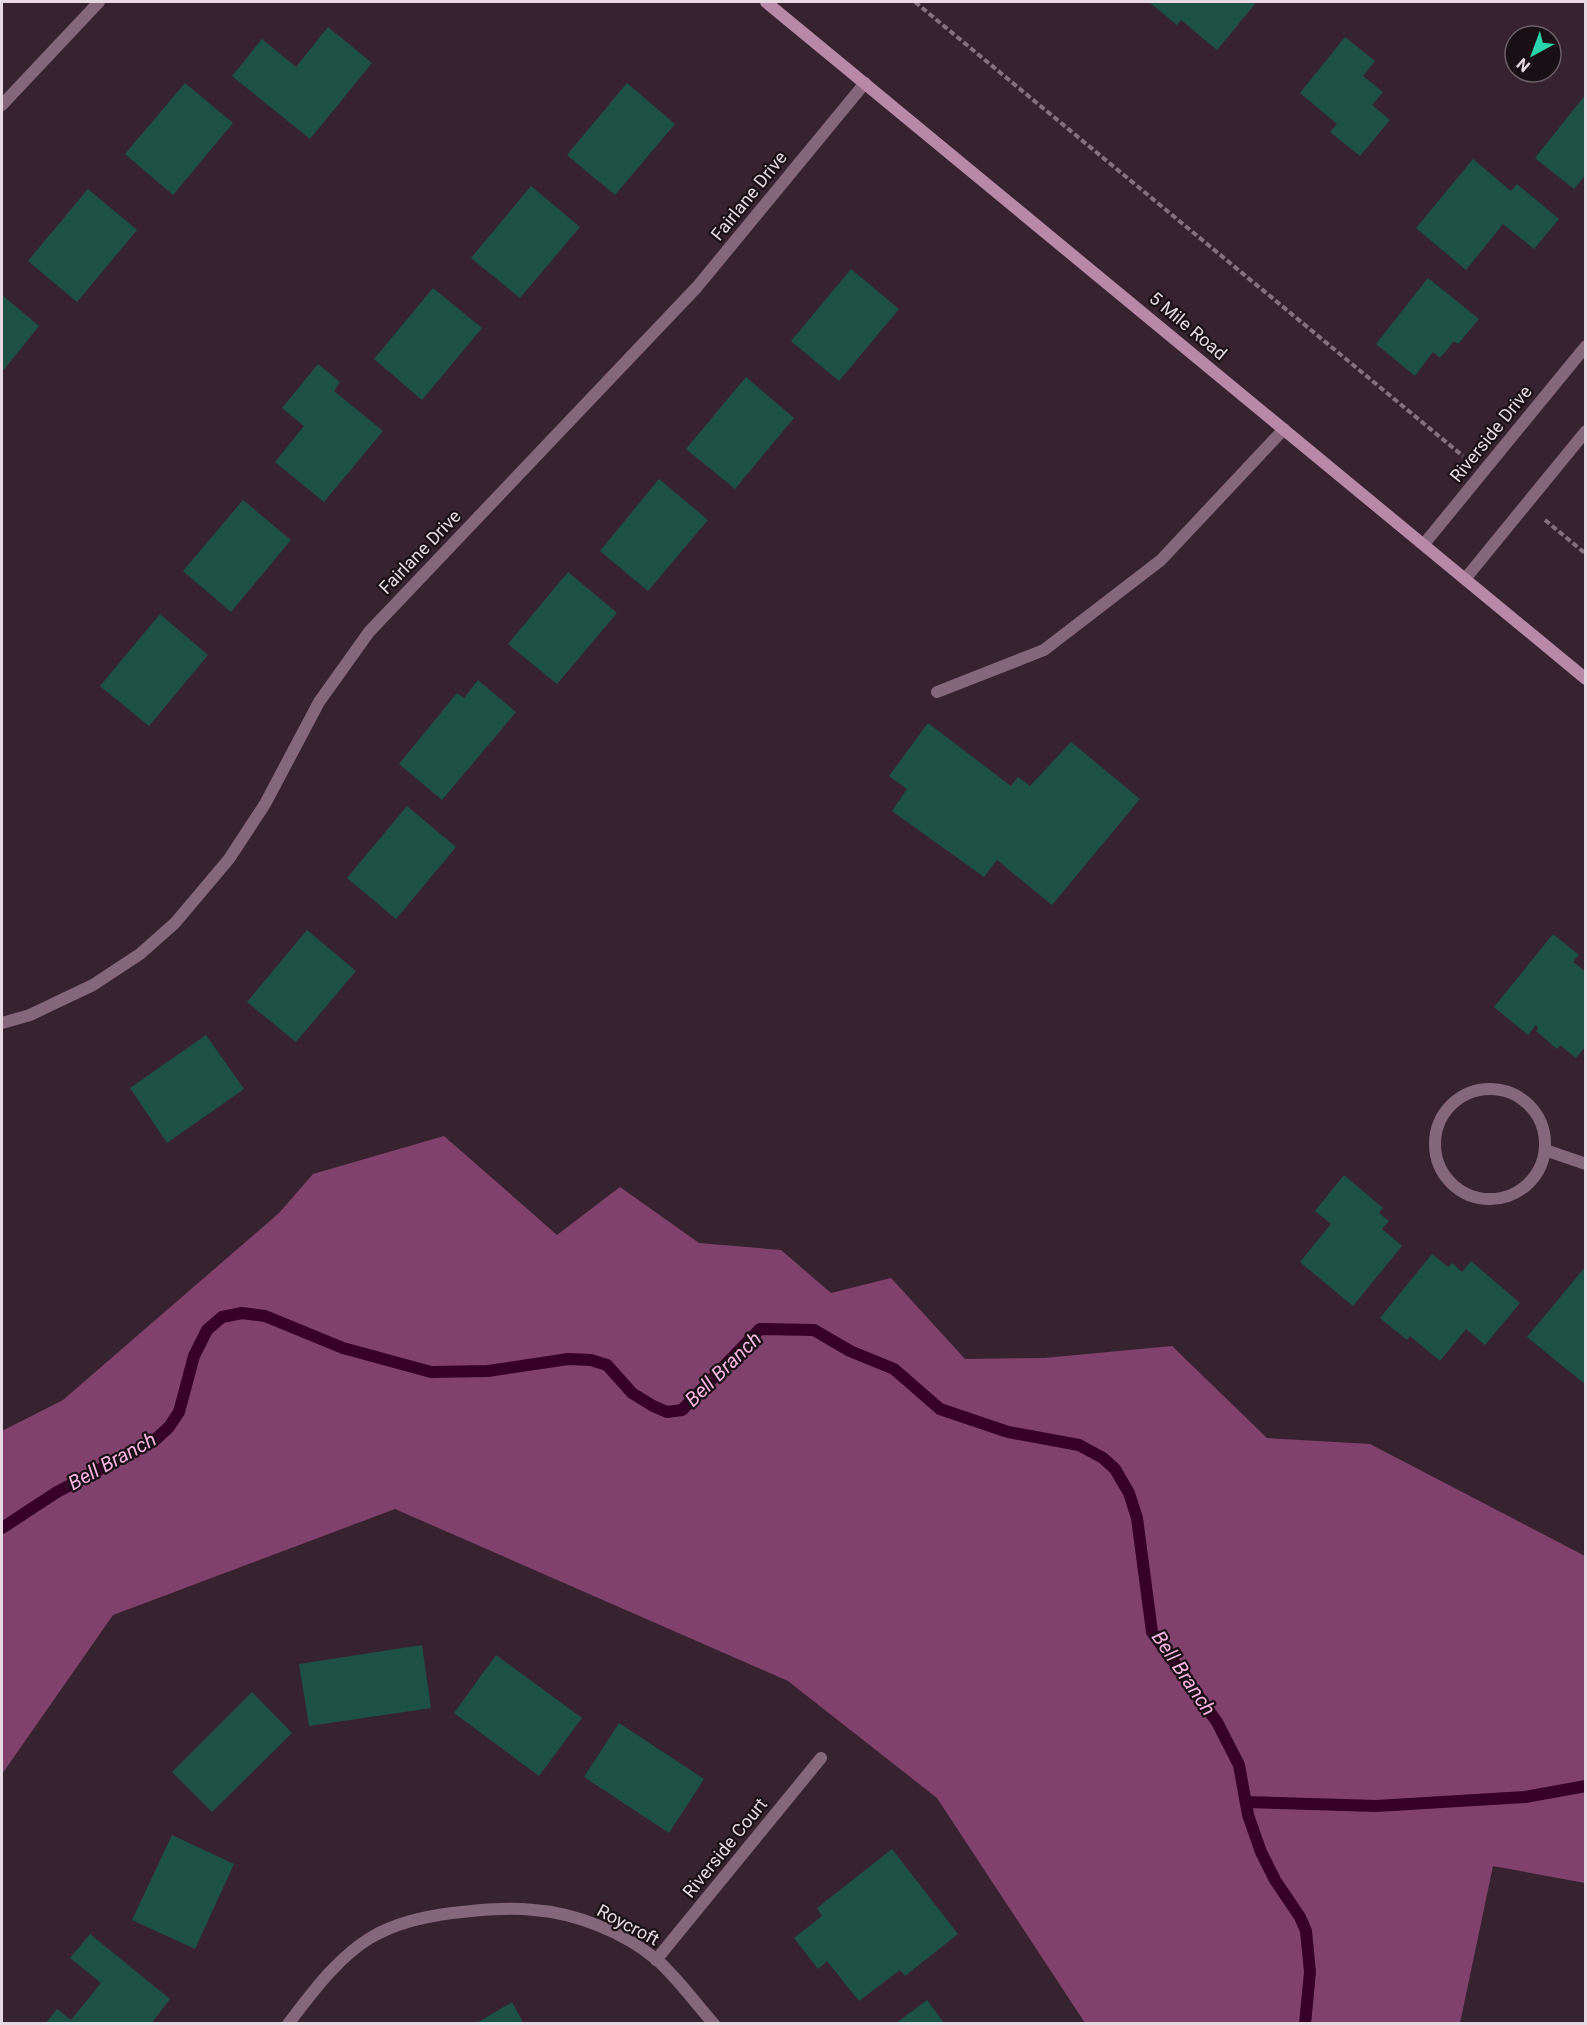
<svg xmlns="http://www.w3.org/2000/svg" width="1587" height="2025" font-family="Roboto,sans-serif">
  <rect width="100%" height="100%" fill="#372330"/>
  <path fill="#80426d" d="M444,1136L557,1235L620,1187L699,1243L781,1250L831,1293L891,1278L965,1359L1044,1358L1172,1346L1267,1438L1370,1444L1585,1556V1883L1493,1866L1460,2023H1085L937,1798L788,1681L395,1509L113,1615L2,1774V1431L63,1400L279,1213L313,1174Z"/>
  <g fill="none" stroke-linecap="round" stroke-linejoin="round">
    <path stroke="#370029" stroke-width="12" d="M2,1528L57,1492L155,1440L169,1427L179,1412L194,1356L207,1330L222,1317L242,1313L265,1316L343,1348L431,1372L488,1371L568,1359L591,1360L607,1365L632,1393L653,1406L667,1412L682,1410L760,1329L814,1330L850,1351L894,1369L940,1409L1008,1432L1079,1445L1103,1458L1115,1469L1129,1493L1137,1518L1152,1632L1217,1722L1239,1765L1248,1815L1261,1852L1275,1880L1300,1917L1306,1931L1310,1972L1305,2024
      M1246,1802L1376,1806L1525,1797L1586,1786"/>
  </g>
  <path fill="#1d5143" d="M1149,2H1252L1255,4L1217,50L1181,20L1177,25Z
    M328,27L372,63L310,139L232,76L262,39L296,67Z
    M1345,37L1375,61L1363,76L1383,92L1372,105L1390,120L1360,156L1330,132L1337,124L1300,93Z
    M185,83L233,123L173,195L125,154Z
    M627,83L675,124L615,195L567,155Z
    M1586,94V174L1574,189L1535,158Z
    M1473,159L1511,191L1517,184L1559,219L1534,249L1503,224L1466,270L1416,228Z
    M531,186L580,227L520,298L471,258Z
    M88,189L137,230L77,302L28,261Z
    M851,269L899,309L839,381L791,341Z
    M1428,278L1479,319L1458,344L1454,341L1440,358L1433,352L1415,376L1376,344Z
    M433,288L482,328L422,400L374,359Z
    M2,295L39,326L2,372Z
    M318,364L340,382L334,391L383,431L324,502L275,462L304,426L282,408Z
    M746,377L794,418L735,489L686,449Z
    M659,479L708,520L648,591L600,551Z
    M243,500L291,540L231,612L183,571Z
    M568,572L617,613L557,684L508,644Z
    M160,614L208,655L149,726L100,686Z
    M478,680L516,712L442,800L399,764L457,693L464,698Z
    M928,723L1011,786L1018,777L1030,786L1071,742L1140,799L1052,905L997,860L984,877L892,811L907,789L889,776Z
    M407,806L456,847L396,919L347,878Z
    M307,930L356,971L296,1042L247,1002Z
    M1553,934L1579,955L1573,962L1586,972V1046L1576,1058L1560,1045L1557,1049L1536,1031L1538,1028L1536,1025L1528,1035L1494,1007Z
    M206,1035L244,1089L167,1143L130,1088Z
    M1344,1175L1383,1208L1379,1213L1389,1221L1382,1229L1402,1246L1353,1306L1300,1262L1331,1224L1315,1211Z
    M1432,1254L1448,1267L1452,1263L1462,1272L1471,1261L1520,1303L1485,1345L1466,1329L1440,1361L1410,1336L1407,1340L1380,1318Z
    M1586,1266V1385L1527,1337Z
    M422,1645L431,1708L309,1726L299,1664Z
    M496,1655L582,1718L539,1776L454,1713Z
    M252,1692L292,1733L212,1812L172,1772Z
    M619,1723L704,1779L669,1833L584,1777Z
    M172,1835L234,1864L195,1949L132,1920Z
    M892,1849L958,1934L905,1976L900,1970L859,2001L827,1961L818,1969L794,1938L822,1916L817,1908Z
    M90,1934L170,1999L151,2024H45L57,2009L71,2020L101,1983L70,1958Z
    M927,2000L945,2024H895Z
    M512,2002L524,2024H475Z"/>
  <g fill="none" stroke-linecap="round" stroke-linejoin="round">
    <path stroke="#83727c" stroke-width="4" stroke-dasharray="6 3" stroke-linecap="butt" d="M915,2L1463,456
      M1545,520L1586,554"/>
    <path stroke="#84677a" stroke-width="12" d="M937,692L1044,650L1161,560L1284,429"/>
    <path stroke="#84677a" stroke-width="12" d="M2,105L99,2
      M1424,544L1586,346
      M1465,579L1586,431
      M2,1023L30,1015L93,985L140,954L175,923L229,859L265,804L319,702L369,632L697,287L865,83
      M1435 1144a55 55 0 1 1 110 0a55 55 0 1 1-110 0Z
      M1545,1150L1586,1164
      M656,1960L821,1758
      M288,2024C312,1993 336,1959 370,1938C395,1923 423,1917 452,1913C479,1910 507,1907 534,1910C576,1913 623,1932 656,1959C676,1976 696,2004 714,2024"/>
    <path stroke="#b889a7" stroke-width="12" d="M766,2L1586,679"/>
  </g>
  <g text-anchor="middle" stroke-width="4.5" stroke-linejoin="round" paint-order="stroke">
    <g font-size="18" fill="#e7d9e1" stroke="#191015">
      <text transform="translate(749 196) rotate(-51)" y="6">Fairlane Drive</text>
      <text transform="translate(1188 326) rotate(40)" y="6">5 Mile Road</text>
      <text transform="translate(1491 434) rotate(-51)" y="6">Riverside Drive</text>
      <text transform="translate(420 552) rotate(-46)" y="6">Fairlane Drive</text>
      <text transform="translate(725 1848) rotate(-51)" y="6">Riverside Court</text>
      <text transform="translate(628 1925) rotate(28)" y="6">Roycroft</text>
    </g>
    <g font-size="20" font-style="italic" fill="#feb4e4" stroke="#191015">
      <text transform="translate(723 1369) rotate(-44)" y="7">Bell Branch</text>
      <text transform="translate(112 1461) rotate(-29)" y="7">Bell Branch</text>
      <text transform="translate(1184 1673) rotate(56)" y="7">Bell Branch</text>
    </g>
  </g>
  <rect width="1587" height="2025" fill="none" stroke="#e7d9e1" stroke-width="6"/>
  <g transform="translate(1533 54) rotate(221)"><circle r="28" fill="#191015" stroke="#6b6067" stroke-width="1.5"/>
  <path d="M0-4.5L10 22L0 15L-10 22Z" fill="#2ad5ac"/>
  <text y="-9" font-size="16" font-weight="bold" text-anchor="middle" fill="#e7d9e1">N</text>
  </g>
</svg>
